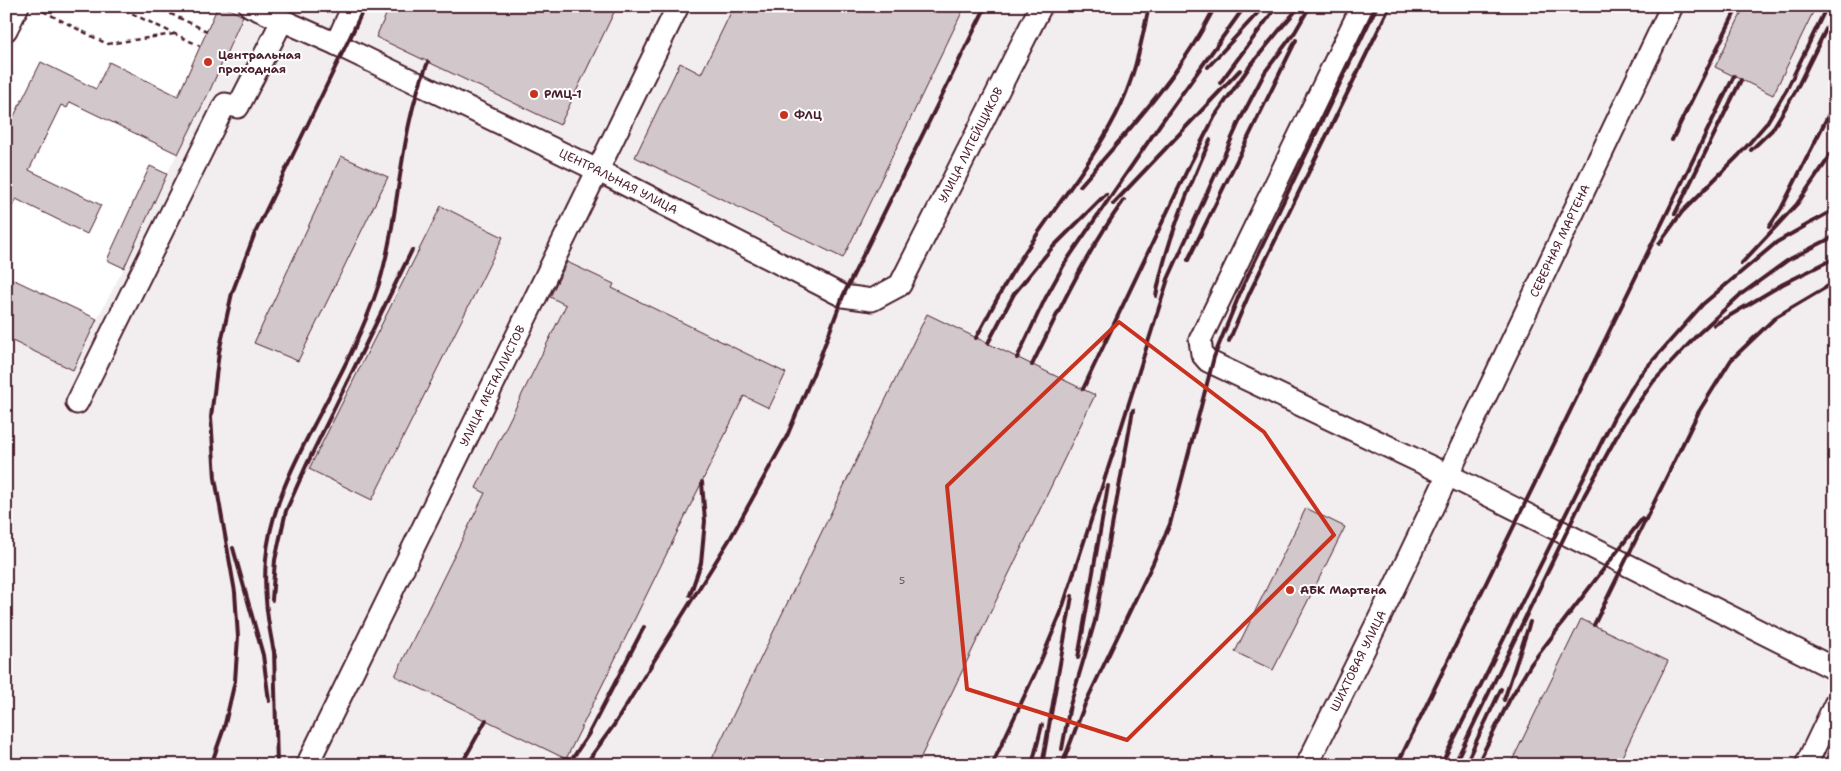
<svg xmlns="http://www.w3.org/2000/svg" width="1841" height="771" font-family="'Shantell Sans',sans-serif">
  <rect width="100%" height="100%" fill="#fff"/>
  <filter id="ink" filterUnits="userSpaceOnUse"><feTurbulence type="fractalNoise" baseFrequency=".02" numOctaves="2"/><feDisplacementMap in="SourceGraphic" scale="10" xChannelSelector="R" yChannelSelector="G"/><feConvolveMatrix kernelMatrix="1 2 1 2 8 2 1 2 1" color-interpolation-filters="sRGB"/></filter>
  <g filter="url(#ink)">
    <path fill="#f2eeef" d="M250,6H1835V765H6V338L73,369L97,319L124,268L167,174Z"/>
    <path fill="#d2c7cb" stroke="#4a1f2b" d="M218,6H223L243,16L210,90L178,154L70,102L67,108L61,105L29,170L101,205L87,234L16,199L6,219V132L41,62L96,89L109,62L178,96Z
      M390,6H617L560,125L376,37Z
      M734,6H965L843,258L635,157L680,63L701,74Z
      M1745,6H1816L1773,95L1715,67Z
      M341,156L388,177L298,361L254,343Z
      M150,166L167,174L124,268L107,260Z
      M441,206L503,237L372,500L309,469Z
      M567,262L614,284L612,288L786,373L769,408L744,396L566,759L395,676L485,493L476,488L566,305L550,297Z
      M6,276L97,319L73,370L6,338Z
      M927,314L1095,395L917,765H709Z
      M1306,508L1345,527L1273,670L1235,652Z
      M1581,619L1668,661L1618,765H1510Z"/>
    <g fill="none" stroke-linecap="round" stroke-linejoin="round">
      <defs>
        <g id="minor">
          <path d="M250,6L336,44L353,6"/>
          <path d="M1362,6L1200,340L1202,354L1208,361L1448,475L1835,669"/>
          <path d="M6,30L18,6"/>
          <path id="s1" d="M336,44L597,170L843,296L872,300L900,285L1041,6"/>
          <path d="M77,403L225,104L238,107L282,21"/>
          <path id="s2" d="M307,765L678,6"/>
          <path id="s3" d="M1307,765L1381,615L1672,6"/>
          <path d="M1806,765L1835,704"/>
        </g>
      </defs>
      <use href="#minor" stroke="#4a1f2b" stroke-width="25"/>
      <path stroke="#4a1f2b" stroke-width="2.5" stroke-dasharray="5 4" stroke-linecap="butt" d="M116,6L200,46
        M154,6L207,31
        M35,7L107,44L174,34"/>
      <use href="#minor" stroke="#fff" stroke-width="21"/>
      <path stroke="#4a1f2b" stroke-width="4" d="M1282,27L1300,6
        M1208,67L1264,6
        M1220,83L1277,6
        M1672,140L1738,6
        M1751,150L1772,130L1795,92L1835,11
        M1080,186C1128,131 1183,72 1215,6
        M1113,204L1240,70
        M1675,214L1741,80
        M1769,227L1781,209L1835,102
        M1659,244L1682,212L1739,155L1766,124L1787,89L1827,6
        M1188,260L1296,40
        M1741,264L1797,204L1835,149
        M1156,296C1166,243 1188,190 1210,140
        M1714,325L1783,284L1835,258
        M976,338C994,304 1012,270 1034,239C1062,198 1093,160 1116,115C1134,81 1141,44 1149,6
        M1229,341L1250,292L1390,6
        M988,343L1014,294L1051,249L1106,194
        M1017,358L1045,299L1065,263L1161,123L1245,6
        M1032,365C1060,308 1087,251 1124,200
        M1083,389L1191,162L1215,116L1250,66L1286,22
        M233,548L263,655L269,701
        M690,595L701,563L705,521L702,482
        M272,600L275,560L286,511L306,466L412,250
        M1594,625L1698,413L1731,360L1776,317L1835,282
        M274,650L277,765
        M275,657C268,624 263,593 266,559C270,511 292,467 314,425C338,379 363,333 379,284C401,211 398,133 428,62
        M1078,658L1108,486
        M1504,700L1530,622
        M1068,712L1095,621L1133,410
        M1062,749L1070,705
        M211,765L224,728L235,681L238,637L235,592L215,478L211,417L219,352L232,293L255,233L365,6
        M461,765L486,720
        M568,765L588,735L644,627
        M585,765L614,725L731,537L787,436L819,360L843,296L986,6
        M992,765L1039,665L1060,615L1116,444L1168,279L1240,120L1265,72L1295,32L1310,6
        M1032,765L1042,725
        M1042,765L1072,596
        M1062,765L1085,704L1153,563L1170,524L1214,357L1242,288L1377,6
        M1397,765L1734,76
        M1441,765L1614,417L1639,376L1703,304L1777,242L1835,209
        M1454,765L1584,496L1624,423L1653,382L1697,335L1740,295L1788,260L1835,236
        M1465,765L1501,689
        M1477,765L1510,699L1531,664L1642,519"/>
    </g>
  </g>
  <path fill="none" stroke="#c8321e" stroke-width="4" stroke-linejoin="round" d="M1119,322L1264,432L1334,535L1127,740L967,689L947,486Z"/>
  <g fill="#c8321e" stroke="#fff" stroke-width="2">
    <circle cx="208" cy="62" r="5"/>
    <circle cx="534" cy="94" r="5"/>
    <circle cx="784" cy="115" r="5"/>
    <circle cx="1290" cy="590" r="5"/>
  </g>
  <g text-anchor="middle" stroke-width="4" stroke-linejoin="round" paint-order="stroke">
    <g font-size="10" fill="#6c4953">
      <text x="902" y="584">5</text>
    </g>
    <g font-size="12" font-weight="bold" fill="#4a1f2b" stroke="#fff" text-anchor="start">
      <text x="218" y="59">Центральная<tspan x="218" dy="14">проходная</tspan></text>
      <text x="544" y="98">РМЦ-1</text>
      <text x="794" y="119">ФЛЦ</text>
      <text x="1300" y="594">АБК Мартена</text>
    </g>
    <g font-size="12" fill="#4a1f2b" stroke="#fff">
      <text dy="4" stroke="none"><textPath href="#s1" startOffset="784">УЛИЦА ЛИТЕЙЩИКОВ</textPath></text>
      <text dy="4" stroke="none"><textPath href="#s1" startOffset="314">ЦЕНТРАЛЬНАЯ УЛИЦА</textPath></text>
      <text dy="4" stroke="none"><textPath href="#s3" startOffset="582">СЕВЕРНАЯ МАРТЕНА</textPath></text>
      <text dy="4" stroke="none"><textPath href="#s2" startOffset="422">УЛИЦА МЕТАЛЛИСТОВ</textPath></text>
      <text dy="4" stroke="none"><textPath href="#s3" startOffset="116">ШИХТОВАЯ УЛИЦА</textPath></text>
    </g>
  </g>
  <rect width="1841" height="771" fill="none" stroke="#fff" stroke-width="25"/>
  <rect x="12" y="12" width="1816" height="746" fill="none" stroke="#4a1f2b" stroke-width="2" filter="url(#ink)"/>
</svg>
